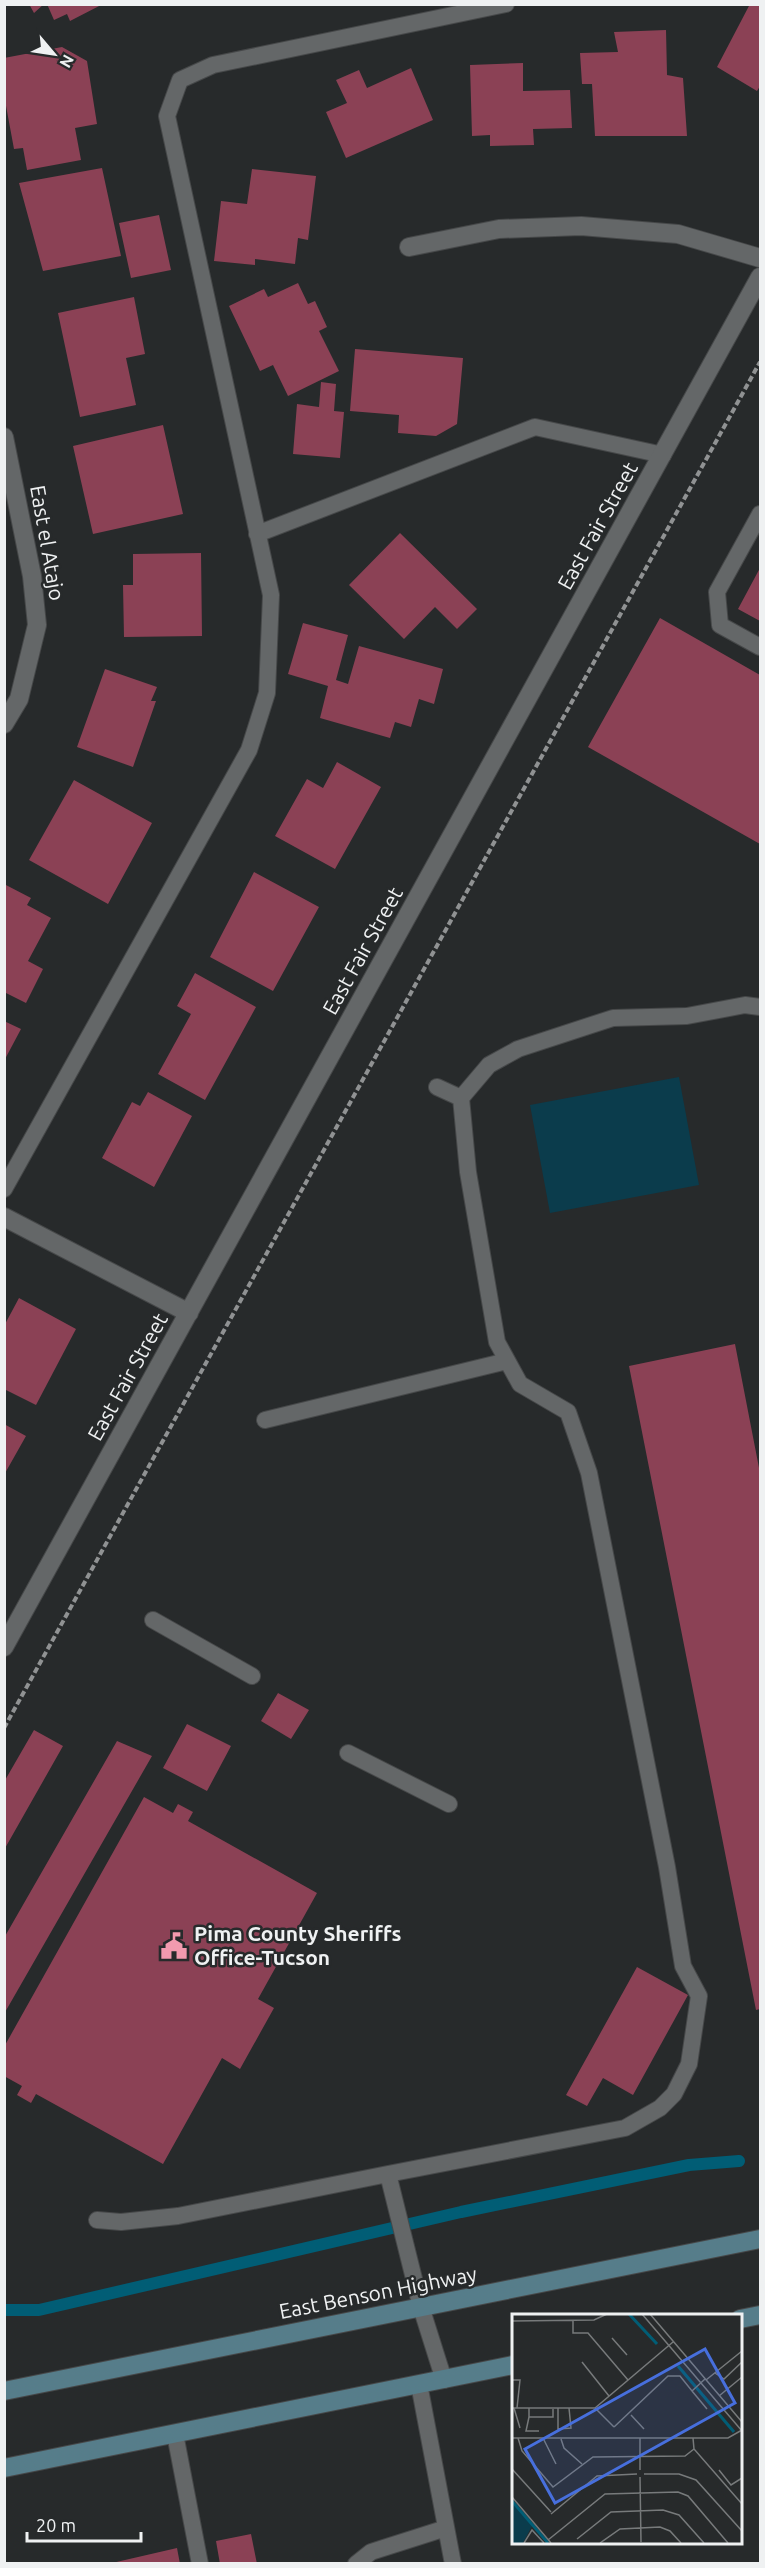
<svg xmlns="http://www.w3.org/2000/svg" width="765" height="2568" font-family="Ubuntu,sans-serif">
  <rect width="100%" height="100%" fill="#272a2b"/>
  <path fill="#0b3c4c" d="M679,1077L699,1185L550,1213L530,1105Z"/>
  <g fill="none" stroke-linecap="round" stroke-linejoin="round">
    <path stroke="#015d75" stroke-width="12" d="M4,2310H39L461,2212L689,2165L739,2161"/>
  </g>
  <path fill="#8b4155" d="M29,4H44L34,13Z
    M47,4H103L70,21L67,14L54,20Z
    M750,4H760V86L757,91L717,67Z
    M666,30L667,75L683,78L687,136H595L592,84H582L580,53L618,52L614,32Z
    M62,47L87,61L97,124L75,128L81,160L27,170L23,148L14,149L4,95V58Z
    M523,63V91L570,90L572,128L533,129L534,145L490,146V135L472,136L470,65Z
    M411,68L433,120L346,158L326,112L347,103L336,80L359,70L367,88Z
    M102,168L121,256L43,271L19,183Z
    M252,169L316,176L308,240L298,238L295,264L255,259V265L214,261L221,201L247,204Z
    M159,215L171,270L131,278L119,223Z
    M298,283L308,304L315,301L327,327L319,331L339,371L288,396L273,365L260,371L229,306L264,289L268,297Z
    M134,297L145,354L126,358L136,405L80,417L58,313Z
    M355,349L463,358L457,424L436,436L398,433L399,415L350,411Z
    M321,382L336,384L334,411L344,412L340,458L293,454L297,404L319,407Z
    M163,425L183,514L93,534L73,446Z
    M400,533L477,609L457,629L435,607L404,639L349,585Z
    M201,553L202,636L124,637L123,585H133V554Z
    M760,568V621L738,609Z
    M660,618L760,675V844L588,747Z
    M303,623L348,635L336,680L348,684L359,646L443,669L434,704L419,699L411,727L395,722L390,738L320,718L328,686L288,674Z
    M105,669L157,687L151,701H156L133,767L77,747Z
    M337,762L381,787L335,869L275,836L307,779L323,788Z
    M74,780L152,823L108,904L29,860Z
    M254,872L319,907L273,991L210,957Z
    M4,884L31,898L27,905L51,918L28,961L43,969L26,1003L4,992Z
    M195,973L256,1007L205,1100L158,1074L191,1014L177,1006Z
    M4,1021L21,1029L4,1061Z
    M148,1092L192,1116L154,1187L102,1158L132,1102L140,1106Z
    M19,1298L76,1329L36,1405L4,1389V1326Z
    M735,1344L760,1473V2009L756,2010L629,1366Z
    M4,1424L26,1436L4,1475Z
    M278,1693L309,1710L291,1739L261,1721Z
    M187,1724L231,1746L207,1791L163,1768Z
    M34,1730L63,1746L4,1850V1782Z
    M117,1741L152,1756L4,2014V1938Z
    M144,1797L173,1813L178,1804L193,1812L188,1821L317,1893L258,1999L274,2008L240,2069L222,2058L163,2164L36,2094L31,2103L17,2095L22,2086L4,2076V2047Z
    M637,1967L688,1995L633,2095L603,2078L587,2106L566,2095Z
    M251,2534L257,2564H220L216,2541Z
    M177,2548L180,2564H112V2563Z"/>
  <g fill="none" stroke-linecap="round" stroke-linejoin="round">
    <defs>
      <path id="lane" d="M760,514L717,592L720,625L760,647
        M257,534L535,427L663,455
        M437,1087L461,1098
        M4,1189L249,750L267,693L271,595L167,116L180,80L213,65L506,4
        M265,1420L507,1361
        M153,1620L252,1676
        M348,1753L449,1804
        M97,2220L121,2222L178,2216L388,2174
        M444,2380L421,2307L388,2174L625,2128L660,2108L674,2094L689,2064L699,1996L683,1966L667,1867L589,1473L568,1412L520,1384L497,1342L468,1172L461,1098L489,1065L518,1049L613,1018L687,1016L745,1005L760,1007
        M419,2384L453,2564
        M175,2434L200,2564
        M356,2564L371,2552L446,2528"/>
      <path id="street" d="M409,247L499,229L581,226L678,234L760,258
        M4,437L32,576L37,625L19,699L4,724
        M4,1217L189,1313
        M4,1647L760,277"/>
      <path id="secondary" d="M740,2319L760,2315
        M4,2391L760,2239
        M4,2468L513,2365"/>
    </defs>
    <use href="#lane" stroke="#464849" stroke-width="18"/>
    <use href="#street" stroke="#464849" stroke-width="20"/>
    <use href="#secondary" stroke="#464849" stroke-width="20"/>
    <path stroke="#909293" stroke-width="4" stroke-dasharray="6 3" stroke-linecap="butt" d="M4,1728L760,362"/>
    <use href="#lane" stroke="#646768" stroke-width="16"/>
    <use href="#street" stroke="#646768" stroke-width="18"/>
    <use href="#secondary" stroke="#567d8a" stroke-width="18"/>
  </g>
  <defs>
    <symbol id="civic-bare" viewBox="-9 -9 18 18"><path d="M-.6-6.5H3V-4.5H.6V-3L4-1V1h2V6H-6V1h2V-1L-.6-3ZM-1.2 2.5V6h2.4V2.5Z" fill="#f29aaf" stroke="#272a2b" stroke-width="2.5" paint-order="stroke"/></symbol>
  </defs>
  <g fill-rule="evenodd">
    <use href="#civic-bare" x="155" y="1927" width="38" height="38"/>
  </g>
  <g text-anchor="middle" stroke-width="5" stroke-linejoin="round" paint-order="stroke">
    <g font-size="21" fill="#eff1f2" stroke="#272a2b">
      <text transform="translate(598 526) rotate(-61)" y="7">East Fair Street</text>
      <text transform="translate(47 543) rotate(80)" y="7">East el Atajo</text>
      <text transform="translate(363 951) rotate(-61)" y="7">East Fair Street</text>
      <text transform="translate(128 1377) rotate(-61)" y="7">East Fair Street</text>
      <text transform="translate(378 2293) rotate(-11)" y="7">East Benson Highway</text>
    </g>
    <g font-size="21" font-weight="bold" fill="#eff1f2" stroke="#272a2b" text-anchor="start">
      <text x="194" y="1941">Pima County Sheriffs<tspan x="194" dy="24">Office-Tucson</tspan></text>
    </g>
  </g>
  <g transform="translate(512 2314)">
    <rect width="230" height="230" fill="#272a2b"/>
    <path d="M0,185L21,210L11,229H0Z" fill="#0b3c4c"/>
    <path fill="none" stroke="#015d75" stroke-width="3" d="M117,0L145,30M166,52L222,118M0,187L36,229"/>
    <path fill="none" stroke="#777a7b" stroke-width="1.5" d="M130,0L230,117M138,0L230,108M61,6V19H76L116,66M0,7L82,6L95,0M100,24L115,41M70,48L97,82M203,59L212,65L230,48M0,66H8L5,94M194,66L230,37M180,77L195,95M207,82L230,63M0,94H83L161,28M2,94L8,114M17,94V103H41V95M46,94V115L59,114L57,94M83,94L102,113M119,101L132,115M17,103L14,117H27M102,113L156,62H168L180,77L193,65M0,124H216L230,116M6,124L10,137L41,173L81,143L173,142L182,135M31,124L44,150M128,124V156M181,124L182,135L230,190M49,125L52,134L70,150M0,155L39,198M207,156L219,171L230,164M132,160H167L184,166L230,217M128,163L129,228M0,183L39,229M39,200L85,162L125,160M65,225L99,198L151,196L167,201L192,229M36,226L93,180L166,178L176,182L216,229M12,229L20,216L32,229M88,229L108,215L148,213L158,217L169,229"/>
    <path fill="#476fdd" fill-opacity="0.15" stroke="#476fdd" stroke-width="3" d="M193,35L223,89L43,189L13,135Z"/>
    <rect width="230" height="230" fill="none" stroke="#eff1f2" stroke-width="3"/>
  </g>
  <rect width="765" height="2568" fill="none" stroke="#eff1f2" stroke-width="12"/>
  <g transform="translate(54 54) rotate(119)" stroke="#272a2b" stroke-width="4.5" paint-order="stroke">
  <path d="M0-4.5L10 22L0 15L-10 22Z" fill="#eff1f2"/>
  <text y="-9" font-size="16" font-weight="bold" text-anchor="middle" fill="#eff1f2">N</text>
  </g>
  <path d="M27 2532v9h114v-9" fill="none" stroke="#eff1f2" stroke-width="3"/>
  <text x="36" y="2532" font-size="18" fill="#eff1f2" stroke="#272a2b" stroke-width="4.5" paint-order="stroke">20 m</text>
</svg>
